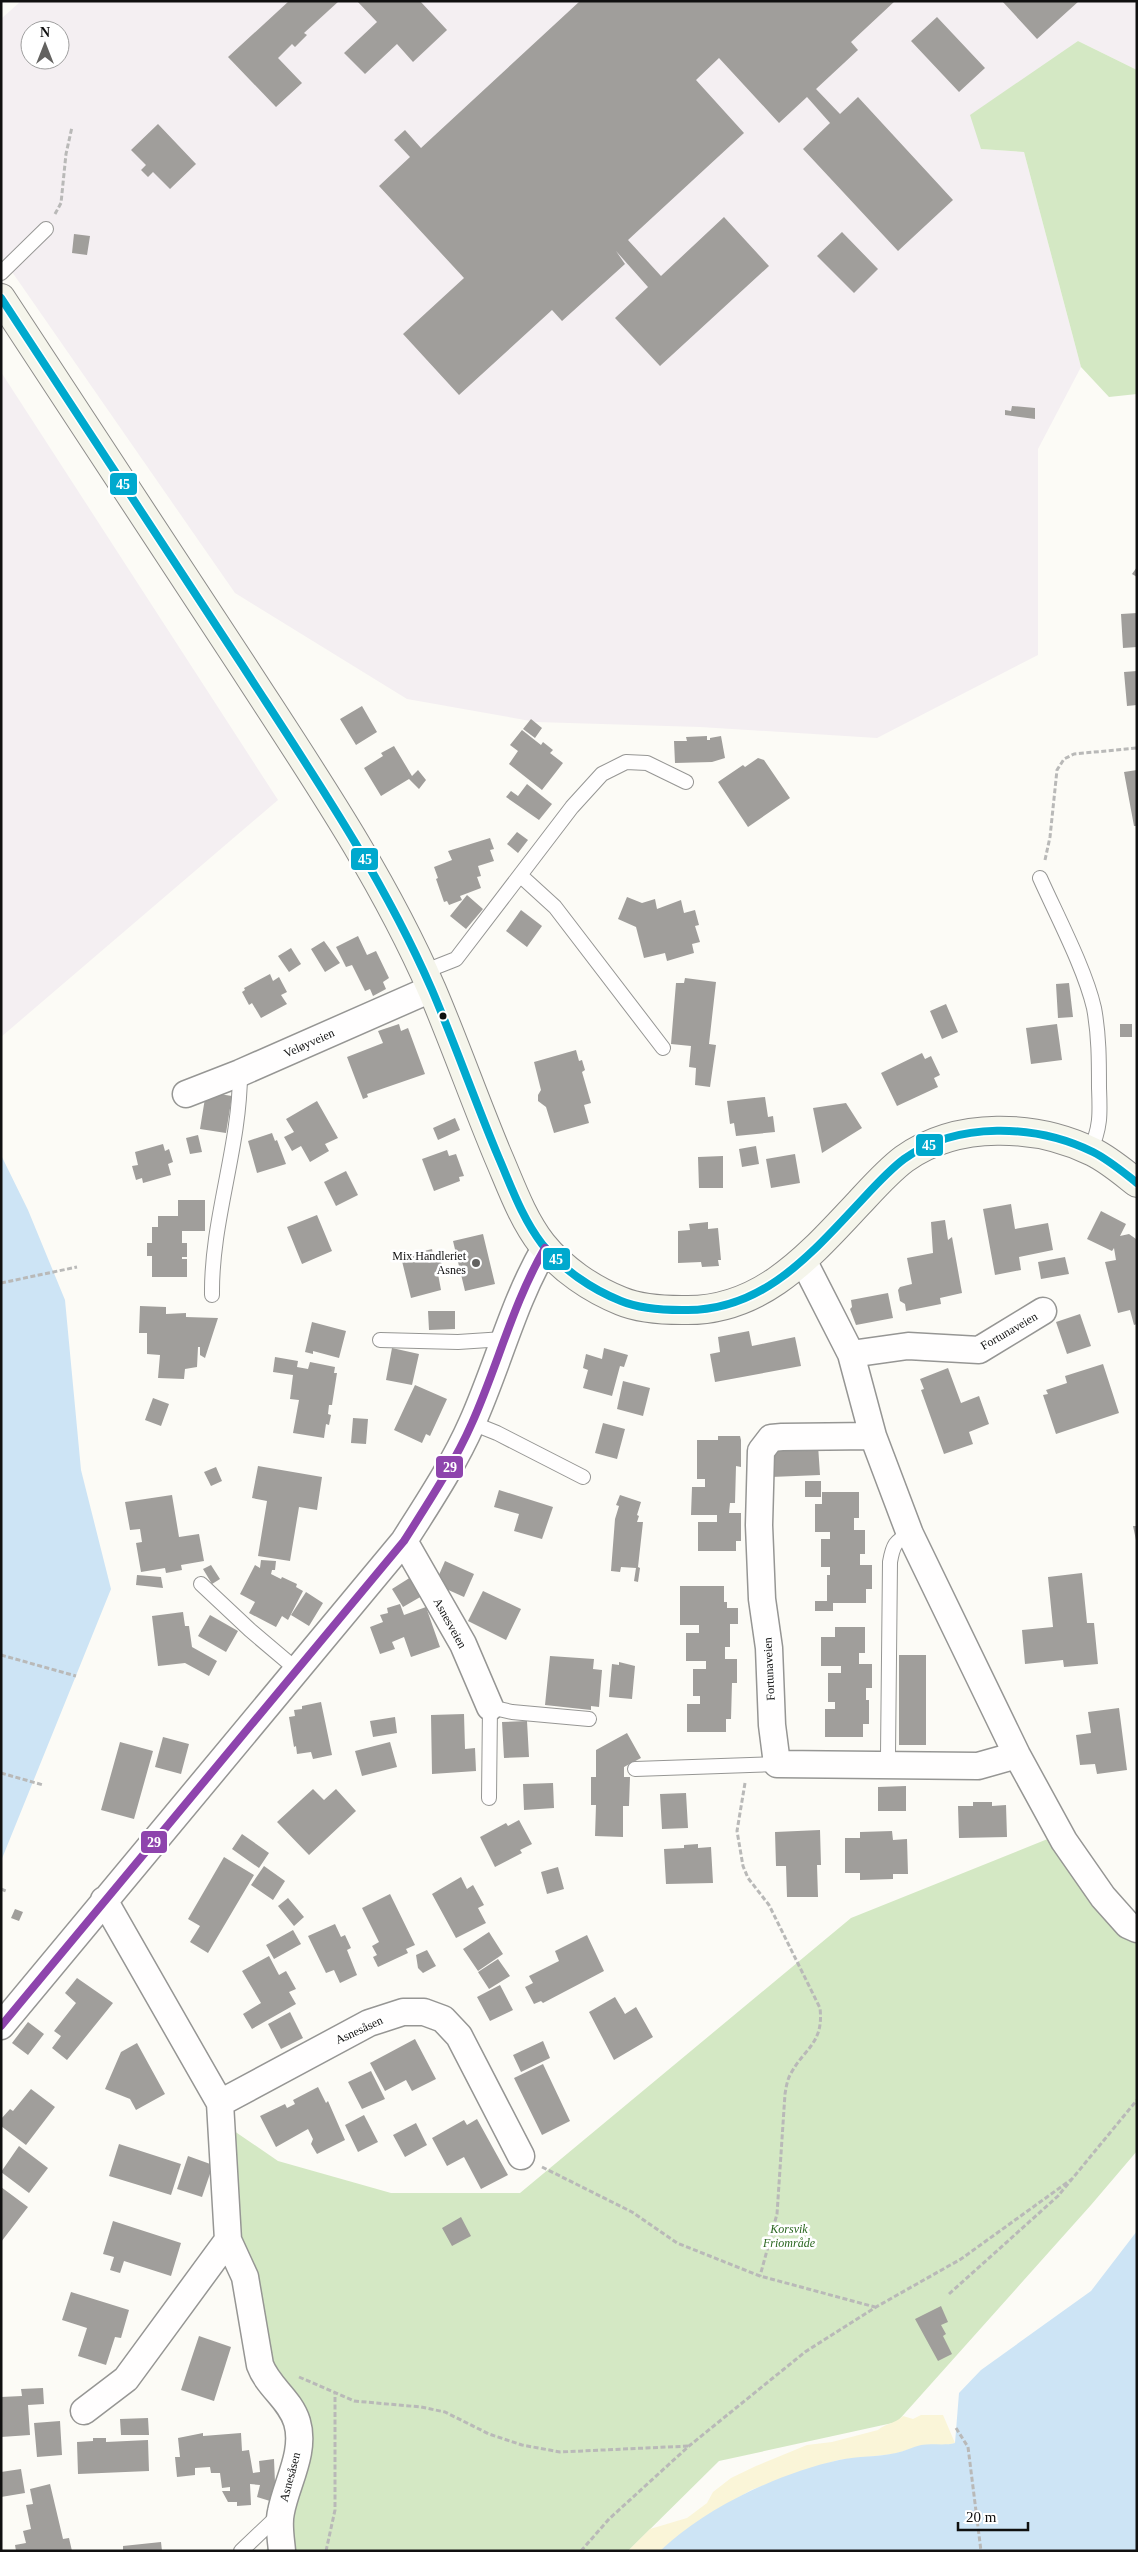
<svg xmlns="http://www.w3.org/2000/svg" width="1138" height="2552" font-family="Georgia,serif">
  <rect width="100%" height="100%" fill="#fcfbf6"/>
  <path fill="#f4eff2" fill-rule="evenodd" d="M21,1H1137V70L1078,41L981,149L1024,152L1081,367L1038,449V655L877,738L700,727L536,722L407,699L235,593L1,256V19ZM30,30H60V60H30Z
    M1,372L278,800L1,1037Z"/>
  <path fill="#d4e8c4" d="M1078,41L1137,70V394L1109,397L1081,367L1024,152L981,149L970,115Z
    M1060,1834L1137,1940V2151L1091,2205L897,2422L719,2461L628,2551H266L280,2514L297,2456L264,2376L221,2122L278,2161L391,2193H520L851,1918Z"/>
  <path fill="#faf5d8" d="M921,2415H943L955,2443L943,2446L924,2445L894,2454L838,2460L802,2471L751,2490L706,2517L660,2551H628L650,2529L687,2518L707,2503L713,2492L731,2478L756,2466L807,2445L832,2442L878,2430C886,2423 895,2424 903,2416L913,2419Z"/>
  <path fill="#cde4f5" d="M1,1155L28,1210L65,1300L81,1470L111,1589L1,1861Z
    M1137,2231V2551H660C705,2508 779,2473 839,2460C858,2456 878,2457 896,2453C905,2451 913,2447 921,2445C932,2443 944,2446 955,2443L959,2393L981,2370L1091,2291Z"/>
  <path fill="#a09e9b" d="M289,1H339L304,33L307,35L295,47L292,44L278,58L302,83L276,107L228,57Z
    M357,1H420L447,30L413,62L397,44L365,74L344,53L377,22Z
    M580,1H895L851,42L858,50L816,89L840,114L858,97L953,200L898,251L803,149L830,123L807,97L779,123L719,58L696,80L744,133L628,240L661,276L724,217L769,266L660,366L615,318L648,287L616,251L625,264L562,321L552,310L459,395L403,334L464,278L379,186L410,157L394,140L405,130L421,148Z
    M1002,1H1079L1037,39Z
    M937,17L985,68L959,92L911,41Z
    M158,124L196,164L170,189L153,172L148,177L141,170L146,165L131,150Z
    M842,232L878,269L854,293L817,256Z
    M74,234L90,236L87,255L72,253Z
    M1012,406L1035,408V419L1005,415V410L1011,411Z
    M1137,567V577L1132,574Z
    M1137,613V647L1123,648L1121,614Z
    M1137,671V705L1127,706L1124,672Z
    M362,706L377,732L356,745L340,719Z
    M531,719L542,728L535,738L523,729Z
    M522,730L541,745L543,742L553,750L550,753L563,763L542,790L509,764L518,751L510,745Z
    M707,736V740H710V738L721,736L725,758L712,762L675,763L674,741H687L686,737Z
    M394,746L412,776L418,770L426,780L419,789L409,779L381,796L364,768L383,756L381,753Z
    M758,758L764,760L790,798L748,827L718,782L743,765L745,767Z
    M1137,770V826H1134L1124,772Z
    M527,784L552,804L539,820L506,797L511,791L518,796Z
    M517,832L528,840L518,853L507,844Z
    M490,838L494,849L490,850L494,861L478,866L481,876L477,877L481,888L460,896L462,900L449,905L447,901L444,902L436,879L438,878L434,867L452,860L448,851Z
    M467,895L483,909L466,929L450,916Z
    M627,897L642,903L655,899L657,909L681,900L684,913L695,910L699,925L695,926L700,942L692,944L694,953L667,961L665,953L644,958L636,927L618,919Z
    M521,910L542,926L527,947L506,931Z
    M358,936L367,955L376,951L389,978L383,982L386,989L373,996L370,989L365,991L352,965L346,967L336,947Z
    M324,941L340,963L325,972L311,949Z
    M291,948L301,964L289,972L278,956Z
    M270,974L273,981L279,977L287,992L281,995L287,1004L261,1018L252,1003L249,1005L242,992L245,990L244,988Z
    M685,978L716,982L709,1044L716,1045L710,1087L695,1085L696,1068L689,1067L691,1046L671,1044L676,983H684Z
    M1069,983L1073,1017L1058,1018L1056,984Z
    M946,1004L958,1032L942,1039L930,1011Z
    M399,1024L401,1031L408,1028L425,1074L367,1094L368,1097L363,1099L347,1057L383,1043L378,1031Z
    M1057,1024L1062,1060L1031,1064L1026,1028Z
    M1120,1024H1132V1037H1120Z
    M576,1050L579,1061L582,1060L585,1070L582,1072L591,1103L584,1105L589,1123L554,1133L546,1107L538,1101V1095L541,1090L534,1062Z
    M922,1053L925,1059L931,1056L940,1075L934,1078L938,1087L897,1106L881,1073Z
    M206,1092L232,1096L226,1133L200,1129Z
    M765,1097L768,1117L773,1116L775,1132L736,1136L734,1123L730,1124L727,1101Z
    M317,1101L338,1138L325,1144L329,1151L310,1162L301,1146L292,1151L284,1137L294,1132L286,1119Z
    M846,1103L862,1128L822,1153L813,1108Z
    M455,1118L460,1130L438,1140L433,1128Z
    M272,1133L275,1141L277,1140L286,1164L257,1173L248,1141Z
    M198,1135L202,1152L190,1154L186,1138Z
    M163,1144L165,1151L169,1149L173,1162L168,1164L171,1175L143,1183L142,1178L136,1180L132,1166L138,1165L135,1152Z
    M756,1146L759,1164L742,1167L739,1149Z
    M447,1150L449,1156L456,1154L464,1176L459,1177L460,1181L434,1191L422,1159Z
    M795,1154L800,1183L771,1188L766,1159Z
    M723,1156V1188H699L698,1157Z
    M346,1171L358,1195L336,1206L324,1182Z
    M178,1200H205V1231H182V1243H187V1257H182V1259H187V1277H152V1256H147V1243H152V1227H158V1216H178Z
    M1011,1204L1015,1229L1048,1223L1053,1250L1019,1257L1021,1270L995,1275L983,1209Z
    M1101,1211L1126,1224L1120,1236L1129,1234L1136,1239L1137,1324L1134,1325L1130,1310L1118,1313L1105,1262L1116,1260L1114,1248L1112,1251L1087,1239Z
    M317,1215L332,1251L302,1264L287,1227Z
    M945,1220L948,1240L952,1237L962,1293L940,1298L941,1304L906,1311L905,1304L900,1301L898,1290L900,1287L912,1284L907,1258L933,1253L931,1222Z
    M708,1222V1229L718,1228L721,1260H718L719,1266L702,1267L701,1262L678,1263V1231L690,1230L689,1224Z
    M483,1234L495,1284L465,1291L453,1241Z
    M432,1249L434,1260L440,1258L444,1273L438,1274L441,1290L411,1298L401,1257Z
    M1065,1257L1069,1274L1041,1279L1038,1262Z
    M888,1293L893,1318L856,1325L850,1309L852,1307L851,1300Z
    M140,1306L166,1307V1314L186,1313V1317L218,1318L205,1358L200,1355V1347H198L197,1367L185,1369L184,1379L158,1378L160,1355L147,1354V1333H139Z
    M428,1311H455V1329L429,1330Z
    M1080,1314L1091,1346L1067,1354L1056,1322Z
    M312,1322L346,1331L339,1358L313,1351V1354L305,1352Z
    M749,1331L752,1346L795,1337L801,1366L715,1382L710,1354L720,1352L718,1337Z
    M392,1348L419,1354L412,1385L386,1380Z
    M604,1348L628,1355L624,1367L620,1366L612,1396L583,1388L588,1370L583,1368L586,1354L602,1359Z
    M275,1357L298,1361L297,1367L308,1369L310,1362L335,1367L334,1373H337L332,1405H329L328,1414L331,1415L329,1425L326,1424L324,1438L293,1433L299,1400L290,1399L293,1375L273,1372Z
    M1103,1364L1119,1413L1056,1434L1043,1395L1048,1394L1046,1390L1067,1383L1065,1376Z
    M948,1368L961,1403L979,1396L989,1424L969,1432L973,1444L944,1454L921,1390L924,1389L920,1379Z
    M623,1381L650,1388L643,1416L617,1409Z
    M415,1385L447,1399L430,1436L426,1434L422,1443L394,1430Z
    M153,1398L169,1404L161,1426L145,1420Z
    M353,1418L368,1419L366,1444L351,1443Z
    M603,1423L625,1429L617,1459L595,1453Z
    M718,1436H740L741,1440V1467L736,1466L735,1503H730L729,1513H741V1541H736V1551H698V1522H717V1515H691L692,1487H705V1479H697V1440H718Z
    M818,1445L820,1475L771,1477L769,1448Z
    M258,1466L322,1477L317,1510L299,1507L290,1561L258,1556L267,1501L252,1498Z
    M216,1467L222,1481L211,1486L204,1472Z
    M805,1481H821V1497H805Z
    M499,1490L553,1507L542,1539L514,1531L519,1514L494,1507Z
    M822,1492H859V1518H854V1530H865V1554H860V1565H872V1589H866V1603H833V1611H815V1601H827V1575H830V1567H821V1539H830V1532H815V1504H822Z
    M172,1495L179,1537L199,1534L204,1561L181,1565L182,1570L166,1573L165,1568L141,1572L136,1543L142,1542L140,1529L130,1530L125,1502Z
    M620,1495L641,1502L637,1515L639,1516L637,1522H643L638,1567L640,1568L638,1582L634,1581L636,1568L621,1567L620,1572L611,1571L615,1519L619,1506L616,1505Z
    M1133,1526H1137V1540H1136Z
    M261,1560L276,1561L275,1570H272L271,1574L281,1579L282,1577L297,1584L296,1587L303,1591L288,1620L282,1616L276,1627L249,1613L255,1602L240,1594L255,1565L260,1568Z
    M445,1561L474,1574L464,1597L435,1584Z
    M211,1565L220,1579L212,1584L203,1569Z
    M1082,1573L1087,1623H1094L1098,1664L1064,1667L1063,1660L1025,1664L1022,1630L1053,1627L1048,1577Z
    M137,1575L161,1577L163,1588L136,1585Z
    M411,1577L422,1596L403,1607L392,1589Z
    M680,1586H724V1602H727V1608H738V1624H730V1647H725V1659H737V1683H732L731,1719H726V1732H687V1704H700V1696H693V1669H706V1661H686V1633H699V1625H680Z
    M483,1591L521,1609L506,1640L468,1621Z
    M306,1592L323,1603L309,1626L291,1615Z
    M400,1604L404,1615L426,1607L440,1647L411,1657L404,1637L392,1642L395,1649L380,1654L370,1627L383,1622L380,1615L388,1613L387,1608Z
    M183,1612L185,1626H189L192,1647L217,1661L209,1676L185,1663L158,1666L152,1616Z
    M210,1615L238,1631L226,1652L198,1636Z
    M835,1627H865V1653H859V1664H872V1688H866V1700H869V1724H863V1737H825V1709H835V1702H828V1673H841V1666H821V1637H835Z
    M899,1655H926V1745H899Z
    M550,1656L594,1659L593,1669L602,1670L599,1707L591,1706V1710L545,1705Z
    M619,1662L635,1666L632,1699L609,1697L612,1664L619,1665Z
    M321,1702L332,1755L313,1759L311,1752L297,1754L296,1746L294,1747L289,1717L295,1716L294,1710L302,1709V1706Z
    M1119,1708L1127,1770L1097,1774L1095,1764L1080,1765L1076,1735L1091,1733L1088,1712Z
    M464,1714L465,1749L475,1748L476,1771L432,1774L431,1715Z
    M395,1717L397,1733L373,1737L370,1721Z
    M527,1721L529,1757L504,1758L502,1722Z
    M627,1733L641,1758L624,1767V1777H630L629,1806H623V1837L595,1836L596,1805H591V1777H596V1750Z
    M163,1737L189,1744L181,1774L155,1767Z
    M120,1742L153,1751L134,1819L101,1810Z
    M390,1742L397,1767L362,1776L355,1751Z
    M553,1783L554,1808L524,1810L523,1784Z
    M906,1786V1811H878V1787Z
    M313,1789L324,1800L336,1789L356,1811L309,1855L277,1822Z
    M686,1793L688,1828L662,1829L660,1794Z
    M973,1802H992V1806L1006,1805L1007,1837L959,1838L958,1806H973Z
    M519,1820L532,1844L520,1850L522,1853L495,1867L480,1837L506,1823L508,1826Z
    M820,1830L821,1865H817L818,1897H787L786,1866H776L775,1832Z
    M892,1831L893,1840L907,1839L908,1874H893V1879L860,1880V1873H845V1838H860V1832Z
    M242,1834L269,1853L259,1868L232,1849Z
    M698,1844V1848L711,1847L713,1883L666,1884L664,1849L684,1848V1845Z
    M224,1857L254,1875L208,1953L190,1942L200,1926L188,1919Z
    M264,1866L285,1881L273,1900L251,1885Z
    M558,1867L564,1889L547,1894L541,1872Z
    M461,1877L467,1889L473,1885L484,1905L478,1908L486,1923L456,1938L432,1894Z
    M390,1894L415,1945L406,1949L408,1953L378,1967L373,1957L377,1955L372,1946L379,1942L362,1908Z
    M288,1898L304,1917L294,1926L278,1906Z
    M15,1909L23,1912L19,1921L11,1918Z
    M335,1924L341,1937L345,1935L351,1948L347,1950L357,1975L340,1983L334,1970L326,1973L308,1936Z
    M293,1930L301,1944L274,1959L266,1945Z
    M489,1932L503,1954L478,1971L463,1949Z
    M587,1935L604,1971L543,2003L541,2001L534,2004L525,1987L533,1983L529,1976L559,1961L555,1951Z
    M427,1950L436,1966L423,1973L418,1968L416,1955Z
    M269,1956L279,1975L286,1971L296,1989L289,1992L296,2004L252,2029L243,2014L261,2003L242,1971Z
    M498,1959L510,1976L489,1989L478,1972Z
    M77,1978L113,2003L67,2060L52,2048L61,2036L54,2031L76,2003L65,1993Z
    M500,1985L513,2010L490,2021L477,1997Z
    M615,1997L625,2014L636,2007L653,2037L614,2060L589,2012Z
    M290,2012L303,2038L281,2049L268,2024Z
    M28,2022L44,2034L28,2055L12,2043Z
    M415,2039L436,2079L412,2091L406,2080L385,2091L370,2063Z
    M543,2041L550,2058L521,2072L513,2055Z
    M137,2043L165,2094L136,2110L130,2099L105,2089L121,2052Z
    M543,2064L570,2121L542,2135L514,2078Z
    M371,2071L385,2099L362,2109L348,2082Z
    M318,2087L326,2103L328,2101L345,2140L317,2154L311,2144L313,2139L308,2129L276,2147L260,2116L285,2104L287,2108L295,2104L293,2100Z
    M31,2089L55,2107L26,2145L1,2126V2119L10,2109L13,2111Z
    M364,2115L378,2142L358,2152L345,2125Z
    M477,2119L508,2175L481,2189L464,2157L447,2166L432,2138L464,2120L467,2125Z
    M416,2123L427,2145L405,2157L393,2135Z
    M119,2144L181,2164L171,2195L109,2176Z
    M19,2146L48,2168L29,2193L1,2172Z
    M188,2156L213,2165L202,2197L177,2189Z
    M1,2187L28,2207L1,2242Z
    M461,2217L471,2236L452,2246L442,2228Z
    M113,2221L181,2243L171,2276L124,2261L120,2273L110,2270L114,2257L103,2254Z
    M71,2292L129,2310L121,2338L115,2337L106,2365L78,2356L87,2328L62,2320Z
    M941,2306L948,2322L941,2325L946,2334L943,2336L952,2354L938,2361L915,2319Z
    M199,2336L231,2347L214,2401L181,2390Z
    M43,2388L44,2404L28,2405L30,2435L1,2437V2397L22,2396L21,2389Z
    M148,2418L149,2435H121L120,2419Z
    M60,2421L62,2455L37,2457L34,2423Z
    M203,2433V2436L241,2433L242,2451L249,2450L253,2473L260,2472L259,2461L274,2459L275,2483L270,2501L257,2497L260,2485L250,2484L251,2505L237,2506V2502H228L222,2491H230V2487L222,2488L220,2473H211L210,2467L195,2468V2475L177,2477L175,2457H180L178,2438Z
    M93,2438H106V2442L148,2440L149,2471L78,2474L77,2442L93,2441Z
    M21,2469L25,2493L1,2497V2472Z
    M50,2484L63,2539L69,2538L72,2551H16L15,2545L26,2543L23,2531L31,2529L26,2505L33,2504L30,2489Z
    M161,2542L162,2551H123V2546Z"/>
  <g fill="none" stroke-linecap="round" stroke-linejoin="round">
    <defs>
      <path id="lane" d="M1,273L46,229
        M521,876L555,907L663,1048
        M1040,878C1057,916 1085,969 1094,1008C1099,1035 1099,1061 1099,1088C1100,1113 1101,1127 1090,1151
        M423,972L456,959L572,807L602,774L626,762L647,763L686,782
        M212,1295C211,1220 240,1148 240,1073
        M380,1340L458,1342L504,1339
        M472,1423L497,1433L583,1477
        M201,1584L250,1630L296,1669
        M890,1766L888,1754L890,1562C893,1545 895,1541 910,1534
        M635,1769L777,1764
        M489,1798L490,1707L512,1712L589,1719
        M241,2551L280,2514"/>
      <path id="street" d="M186,1094L240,1073L431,989
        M804,1262L851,1354L873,1436L910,1534L1017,1755L1064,1841L1103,1897L1128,1925L1137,1929
        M851,1354L908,1346L979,1350L1043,1311
        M873,1436L782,1437L771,1438L761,1451L759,1525L762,1599L769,1648L772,1725L777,1764L978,1766L1017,1755
        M404,1541L463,1644L490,1707
        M1,2026L404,1541C428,1503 454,1464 472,1423C498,1365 513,1303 545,1248
        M220,2103L369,2023L403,2012H424L443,2019L459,2036L521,2156
        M228,2240L245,2277L260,2365C268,2387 290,2399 297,2422C306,2452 286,2484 281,2512C278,2524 281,2539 282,2551
        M84,2411L126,2379L228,2240L220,2103L104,1900"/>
      <path id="secondary" d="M1,298C81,420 162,543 242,665C310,770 382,875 432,990C455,1044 475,1101 498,1156C511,1186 522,1218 542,1244C562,1269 591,1289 621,1301C640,1309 662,1310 682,1310C761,1313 810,1255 859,1203C873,1188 888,1171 904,1159C957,1121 1036,1124 1093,1152C1109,1160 1123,1172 1137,1183"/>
    </defs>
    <use href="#lane" stroke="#969694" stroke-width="16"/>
    <use href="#street" stroke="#969694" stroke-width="29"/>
    <use href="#secondary" stroke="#8d8c8a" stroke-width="30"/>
    <path stroke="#b9b9b8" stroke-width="3" stroke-dasharray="5 2.5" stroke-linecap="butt" d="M55,214L61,203L66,154L72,127
      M1045,860L1050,837L1057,770L1064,759L1074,754L1137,748
      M1,1283L77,1267
      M1,1655L76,1676
      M1,1773L43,1785
      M745,1783L737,1831L743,1866L748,1878L769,1905L820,2008C824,2044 804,2048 790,2075C787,2081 786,2088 785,2094L777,2214L760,2276
      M1,1889L6,1891
      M542,2167L632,2212L677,2243L760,2276L875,2307
      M949,2294L1058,2196L1137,2100
      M299,2377L354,2401L421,2407L445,2412L489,2434L522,2445L560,2452L689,2446
      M956,2428L968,2447L981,2551
      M326,2551L335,2510V2394
      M581,2551L609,2519L689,2446L805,2352L876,2307L961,2259L1072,2179"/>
    <use href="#lane" stroke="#fffefe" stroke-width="14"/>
    <use href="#street" stroke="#fffefe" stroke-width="26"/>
    <use href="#secondary" stroke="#f5f5eb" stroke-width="28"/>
    <defs>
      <path id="bus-1" d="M1,298C81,420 162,543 242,665C310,770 382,875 432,990C455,1044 475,1101 498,1156C511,1186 522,1218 542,1244C562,1269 591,1289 621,1301C640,1309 662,1310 682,1310C761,1313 810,1255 859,1203C873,1188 888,1171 904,1159C957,1121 1036,1124 1093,1152C1109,1160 1123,1172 1137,1183"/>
      <path id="bus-2" d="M1,2026L404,1541C428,1503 454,1464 472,1423C498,1365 513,1303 545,1248"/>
    </defs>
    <use href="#bus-1" stroke="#fff" stroke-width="11"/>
    <use href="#bus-2" stroke="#fff" stroke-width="11"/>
    <use href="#bus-1" stroke="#00a9ce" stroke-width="8"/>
    <use href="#bus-2" stroke="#8e44ad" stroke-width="8"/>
  </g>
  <circle fill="#101010" stroke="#fff" stroke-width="2" cx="443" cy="1016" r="4.5"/>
  <circle fill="#636260" stroke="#fff" stroke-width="2" cx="476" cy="1263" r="5"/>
  <g text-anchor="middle" stroke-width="5" stroke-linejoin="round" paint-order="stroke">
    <g font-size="12" fill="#101010" stroke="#fff">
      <text transform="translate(309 1043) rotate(-24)" y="4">Veløyveien</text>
      <text transform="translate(1009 1331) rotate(-30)" y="4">Fortunaveien</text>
      <text transform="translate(450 1623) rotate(61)" y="4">Asnesveien</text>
      <text transform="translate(769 1669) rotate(-93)" y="4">Fortunaveien</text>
      <text transform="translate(359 2030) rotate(-25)" y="4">Asnesåsen</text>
      <text transform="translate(290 2477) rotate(-75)" y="4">Asnesåsen</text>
    </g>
    <g font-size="12" fill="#101010" stroke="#fff" text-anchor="end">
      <text x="466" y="1260">Mix Handleriet<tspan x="466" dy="14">Asnes</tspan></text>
    </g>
    <g font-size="12" font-style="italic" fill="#2b6721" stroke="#fff">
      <text x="789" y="2233">Korsvik<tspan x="789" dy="14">Friområde</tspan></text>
    </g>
  </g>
  <g stroke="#fff" stroke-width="2">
    <rect x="109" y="472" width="29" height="24" rx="5" fill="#00a9ce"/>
    <rect x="350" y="847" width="29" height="24" rx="5" fill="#00a9ce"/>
    <rect x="915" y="1133" width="29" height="24" rx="5" fill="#00a9ce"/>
    <rect x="542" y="1247" width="29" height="24" rx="5" fill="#00a9ce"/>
    <rect x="435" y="1455" width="29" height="24" rx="5" fill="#8e44ad"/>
    <rect x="140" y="1830" width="28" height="24" rx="5" fill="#8e44ad"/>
  </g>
  <g font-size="14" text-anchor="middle" font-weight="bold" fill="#fff">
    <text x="123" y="489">45</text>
    <text x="365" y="864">45</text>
    <text x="929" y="1150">45</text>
    <text x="556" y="1264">45</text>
    <text x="450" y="1472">29</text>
    <text x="154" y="1847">29</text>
  </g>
  <rect width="1138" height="2552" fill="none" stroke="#101010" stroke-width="5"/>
  <g transform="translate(45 45)"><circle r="24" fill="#ffffff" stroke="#9f9f9f"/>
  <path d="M0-4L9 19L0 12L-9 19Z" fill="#636260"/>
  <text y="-8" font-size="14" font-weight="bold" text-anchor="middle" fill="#101010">N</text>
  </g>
  <path d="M958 2522v8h70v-8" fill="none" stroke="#101010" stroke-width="2.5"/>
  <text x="966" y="2522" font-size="15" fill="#101010" stroke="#ffffff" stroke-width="4" paint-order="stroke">20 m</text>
</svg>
